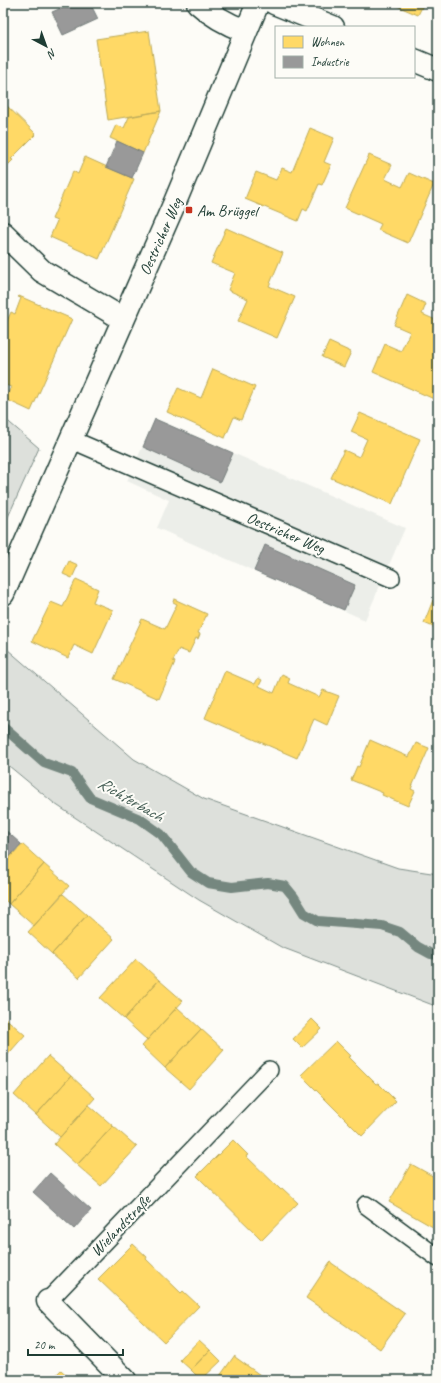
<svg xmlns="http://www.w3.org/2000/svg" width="441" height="1383" font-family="Caveat,sans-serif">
  <rect width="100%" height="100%" fill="#fdfcf7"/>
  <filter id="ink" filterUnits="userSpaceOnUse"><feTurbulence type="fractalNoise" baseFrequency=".025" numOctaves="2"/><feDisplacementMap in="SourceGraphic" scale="8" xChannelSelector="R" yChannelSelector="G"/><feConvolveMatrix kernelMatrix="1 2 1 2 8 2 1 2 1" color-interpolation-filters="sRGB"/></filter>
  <g filter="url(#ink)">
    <path fill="#eceee9" d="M155,419L405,528L365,620L157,528L169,500L127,481Z"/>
    <path fill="#dde0db" stroke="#7e8e88" d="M3,417L39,448L3,528Z
      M7,649L134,759L204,799L398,868L438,874V1007L281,947L199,900L55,804L3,761V658Z"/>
    <path fill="#ffd966" stroke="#bcaa57" d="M390,3H424L418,15Z
      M424,3H438V9Z
      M149,31L161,111L108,120L96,39Z
      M3,102L36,134L11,159L13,160L3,170Z
      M161,111L143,153L110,138L116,125L124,128L129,117Z
      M310,128L334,138L324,162L331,165L322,185L319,184L307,211L303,209L298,221L245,199L256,172L276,180L282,168L292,172Z
      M369,155L392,165L385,179L402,187L409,173L434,184L408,243L378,230L381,224L345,208Z
      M85,157L134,179L99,259L50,237L57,221L52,219L73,171L78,174Z
      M226,228L283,253L269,286L295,297L277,338L238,321L248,299L228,290L235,273L211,263Z
      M407,295L426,304L422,314L438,321V390L434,399L373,372L385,344L401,351L410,332L394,325Z
      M19,296L72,319L31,411L5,399L11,387L3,384V330L11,312L15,314L21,298L18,297Z
      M329,342L351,352L344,367L322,357Z
      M213,369L255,387L241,420L234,417L225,438L167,412L178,388L201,398Z
      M360,413L420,439L392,504L331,478L344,450L359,457L367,439L351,432Z
      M69,561L78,565L72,578L63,574Z
      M76,579L98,589L93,602L113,610L93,654L74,645L68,658L32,641L51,602L63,607Z
      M174,599L207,614L198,633L200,634L198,639L196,638L189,653L179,649L173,661L175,662L159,699L114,679L142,619L165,629L177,604L173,602Z
      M433,600L438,602V629L424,623Z
      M225,671L255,684L258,678L262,680L259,686L274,693L282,674L290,678L288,683L319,697L323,690L339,696L327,725L314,719L297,758L205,718Z
      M370,740L409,757L416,743L429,748L411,789L415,791L408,806L382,795L383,793L351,780L357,766L359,767Z
      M22,844L44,864L9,904L3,898V865Z
      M44,864L69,886L34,926L9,904Z
      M63,894L87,915L52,954L28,932Z
      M87,915L114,939L79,978L52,954Z
      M136,959L159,980L124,1019L100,998Z
      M159,980L183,1001L147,1040L124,1019Z
      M177,1007L201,1029L165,1068L142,1046Z
      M3,1016L25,1035L3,1060Z
      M312,1019L322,1029L302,1048L293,1039Z
      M201,1029L224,1050L189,1089L165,1068Z
      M336,1041L351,1056L349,1057L376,1084L378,1083L396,1101L362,1136L301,1075Z
      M48,1056L71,1076L36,1115L14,1095Z
      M71,1076L95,1098L60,1137L36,1115Z
      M89,1105L113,1126L77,1165L54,1144Z
      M113,1126L137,1147L101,1186L77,1165Z
      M233,1140L248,1155L246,1156L281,1190L282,1188L298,1203L262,1240L197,1176Z
      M411,1164L438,1179V1230L389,1202Z
      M133,1244L147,1257L146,1259L181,1293L183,1291L199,1306L164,1342L98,1279Z
      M330,1262L405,1314L380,1349L306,1298Z
      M199,1340L210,1350L191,1370L180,1360Z
      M210,1350L221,1361L201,1380L191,1370Z
      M235,1355V1357L267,1380H217Z
      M61,1370L72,1380H51Z"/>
    <path fill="#999" stroke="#747d7b" d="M73,3H90L98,19L63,35L52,12Z
      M117,141L143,153L132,178L106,167Z
      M155,419L233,453L220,482L143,447Z
      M265,545L355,585L344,610L254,571Z
      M3,828L21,844L4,863L3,862Z
      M50,1173L91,1210L74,1229L33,1192Z"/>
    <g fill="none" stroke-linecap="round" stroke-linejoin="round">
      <path stroke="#75877f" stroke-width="10" d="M3,727L44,763L72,773L90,798L140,819L161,834L191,872L208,883L232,887L268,883L285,886L294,897L304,913L318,921L382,926L400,932L418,947L431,954L438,955"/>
      <defs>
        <path id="service" d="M70,439L391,578
          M366,1205L438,1258
          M48,1301L269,1070"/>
        <path id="minor" d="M198,3C212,16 227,24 245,31
          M274,3L333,27
          M414,60L438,70
          M3,233L42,271L123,319
          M3,594L175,202L258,3
          M48,1301L125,1380"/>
      </defs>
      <use href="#service" stroke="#1f3d34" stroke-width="20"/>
      <use href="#minor" stroke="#1f3d34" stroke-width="25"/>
      <use href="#service" stroke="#fdfcf7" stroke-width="17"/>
      <use href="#minor" stroke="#fdfcf7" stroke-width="22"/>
    </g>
  </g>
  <rect fill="#c8321e" stroke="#fdfcf7" stroke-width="1.5" x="185" y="206" width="8" height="8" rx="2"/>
  <g text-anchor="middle" stroke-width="4" stroke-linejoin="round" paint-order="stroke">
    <g font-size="16" fill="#1f3d34" stroke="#fdfcf7" text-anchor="start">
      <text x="197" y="216">Am Brüggel</text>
    </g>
    <g font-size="16" fill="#1f3d34" stroke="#fdfcf7">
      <text transform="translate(160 236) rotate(-66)" y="6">Oestricher Weg</text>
      <text transform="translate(286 532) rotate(23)" y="6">Oestricher Weg</text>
      <text transform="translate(120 1225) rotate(-46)" y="6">Wielandstraße</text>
    </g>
    <g font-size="17" font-style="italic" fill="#435c53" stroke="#fdfcf7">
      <text transform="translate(131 799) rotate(30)" y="6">Richterbach</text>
    </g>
  </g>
  <rect width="441" height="1383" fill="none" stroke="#fdfcf7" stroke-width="16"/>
  <rect x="8" y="8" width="425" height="1367" fill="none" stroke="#1f3d34" stroke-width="1.5" filter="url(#ink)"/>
  <rect x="275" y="26" width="140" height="52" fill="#fdfcf7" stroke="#a4b0a9"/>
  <rect x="283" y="36" width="20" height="12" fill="#ffd966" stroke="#a4b0a9"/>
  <text x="311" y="46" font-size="12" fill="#1f3d34">Wohnen</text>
  <rect x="283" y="56" width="20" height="12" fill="#999999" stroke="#a4b0a9"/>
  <text x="311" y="66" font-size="12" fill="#1f3d34">Industrie</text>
  <g transform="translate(46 46) rotate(139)" stroke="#fdfcf7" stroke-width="3" paint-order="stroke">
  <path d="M0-3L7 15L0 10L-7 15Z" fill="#1f3d34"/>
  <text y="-6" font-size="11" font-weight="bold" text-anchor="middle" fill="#1f3d34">N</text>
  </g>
  <path d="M28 1349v6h95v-6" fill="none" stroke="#1f3d34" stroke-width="2"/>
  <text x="34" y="1349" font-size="12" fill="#1f3d34" stroke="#fdfcf7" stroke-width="3" paint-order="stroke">20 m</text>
</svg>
